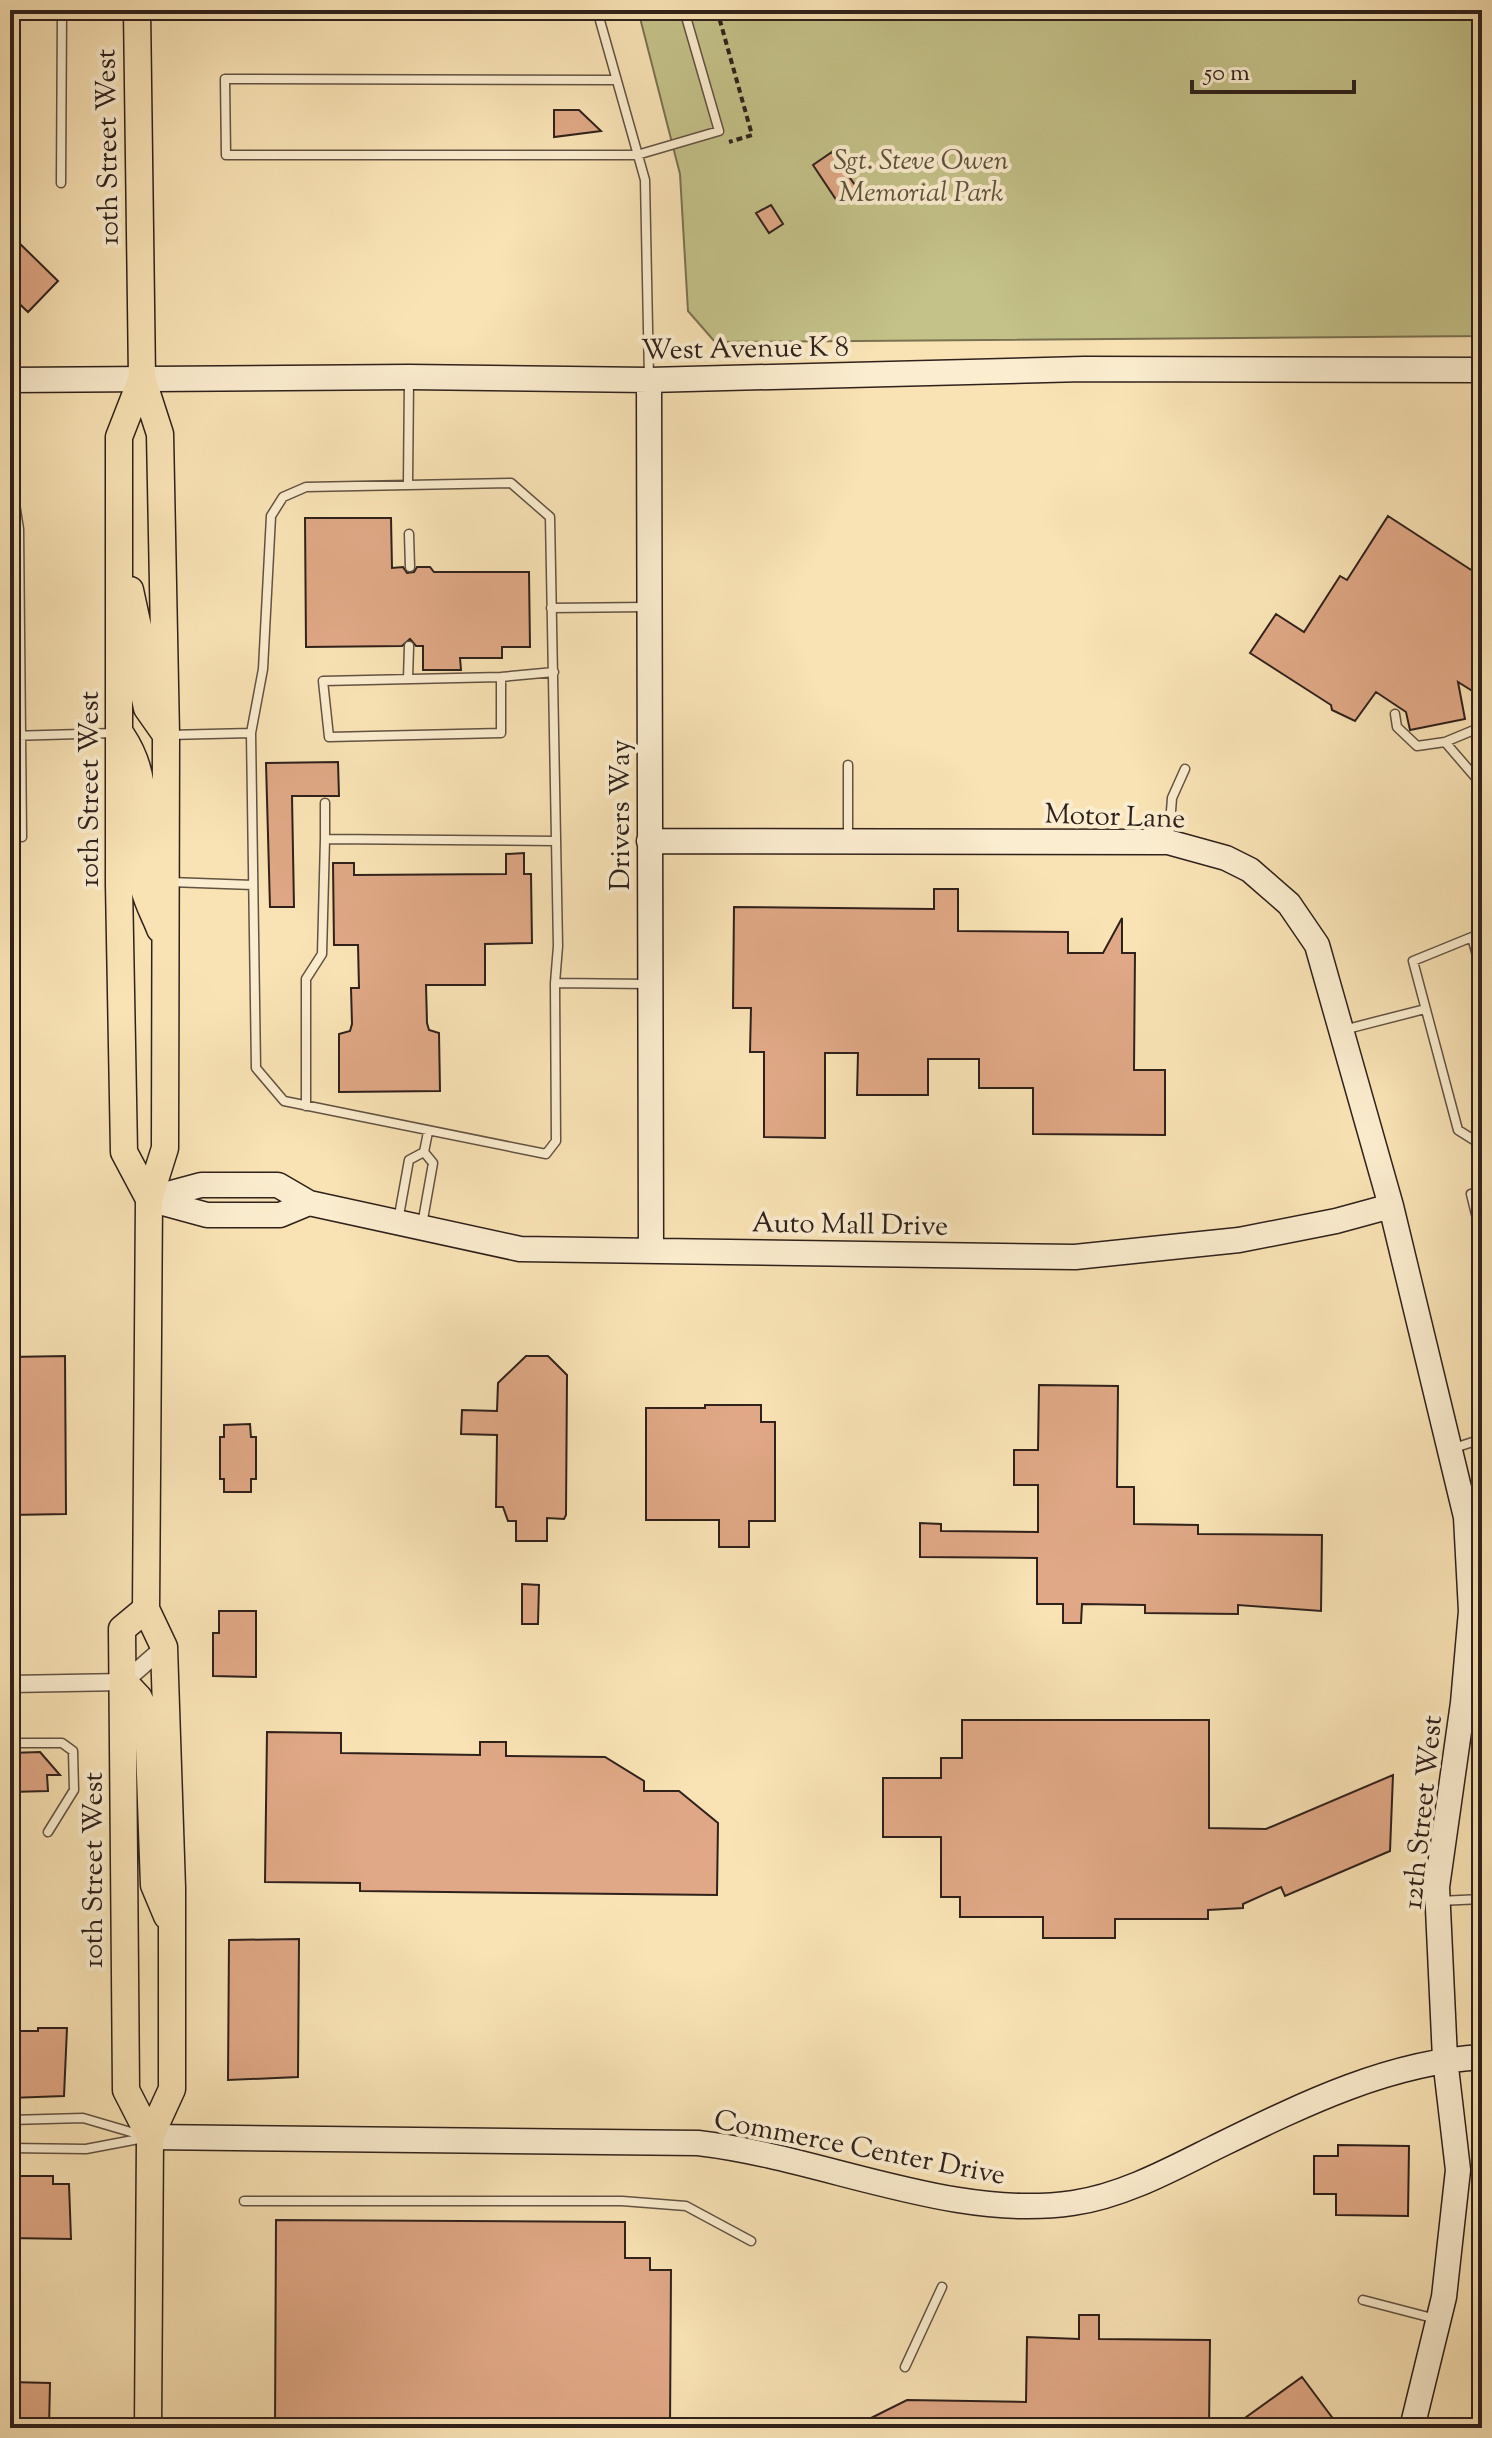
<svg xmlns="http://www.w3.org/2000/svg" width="1492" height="2438" font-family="'Sorts Mill Goudy',serif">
  <rect width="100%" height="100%" fill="#f9e3b5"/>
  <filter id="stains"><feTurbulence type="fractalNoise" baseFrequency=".0025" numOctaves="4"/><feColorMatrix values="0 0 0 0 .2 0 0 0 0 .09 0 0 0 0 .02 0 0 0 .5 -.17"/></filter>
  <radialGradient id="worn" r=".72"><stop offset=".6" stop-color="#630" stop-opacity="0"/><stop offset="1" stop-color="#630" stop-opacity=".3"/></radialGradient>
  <path fill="#c4c289" stroke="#7a7252" stroke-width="2" d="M638,10H1482V336L715,342L688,311L680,174Z"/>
  <path fill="#e0a886" stroke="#2f211b" stroke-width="2" d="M554,110H579L601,131L554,137Z
    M832,152L857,188L837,201L813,165Z
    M771,205L783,224L769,233L756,213Z
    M10,234L58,281L28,312L10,295Z
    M1388,516L1482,577V697L1458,682L1465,719L1410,730L1406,712L1376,692L1355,721L1332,710L1331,705L1250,653L1276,614L1304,632L1340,576L1347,580Z
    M305,518H391L392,568L403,567L407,573L414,572L417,567H430L434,572H529L530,647H502V658H460L461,670H423V646H416L410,639L402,646L306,647Z
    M338,762L339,796H292L294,907H270L266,763Z
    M524,853V874H531L532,943L485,944V985H426L427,1023L429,1030L439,1033L440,1091L339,1092V1034L350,1031L352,1024L351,988H359L358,945H334L333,863H354V875L506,874V854Z
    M934,889H958V931L1068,932V953H1103L1122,918V953H1135L1134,1070H1165V1135L1033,1134V1088H979V1059H928V1095H857L858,1053H825V1138L764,1137V1052H750L751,1008H733L734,907L934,909Z
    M65,1356L66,1514L10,1515V1357Z
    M526,1356H548L567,1375L566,1515L564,1519L547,1518V1541H516V1521H508L503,1507H496L497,1435L461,1434L462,1410L497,1411L498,1383Z
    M1039,1385L1118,1386L1117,1487H1134V1524L1198,1525V1534L1322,1535L1321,1611L1238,1605V1614L1145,1613V1605L1082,1604L1081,1623H1063V1604H1037V1558L920,1557V1523L941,1524V1531L1038,1532V1485H1014V1450H1038Z
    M705,1405H761V1422H775V1521H749V1547H719V1520H646V1408H705Z
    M250,1424L251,1437H256V1479H251V1492H224V1479H220V1437H224V1425Z
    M522,1584L539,1585L538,1624H522Z
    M219,1611H256V1677L213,1676V1633H219Z
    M962,1720H1209V1828L1266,1829L1393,1775L1390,1851L1285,1896L1281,1887L1243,1904V1908L1208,1910V1919H1115V1938H1043V1917H960V1897H941V1837H883V1778H941V1758H962Z
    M267,1732L341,1733V1753L480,1755V1742H506V1756L605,1757L644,1781V1791H679L718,1823L717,1895L360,1891V1883L265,1882Z
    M40,1752L60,1775H47L48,1791L10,1792V1753Z
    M299,1939L298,2077L228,2080L229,1940Z
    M38,2028H67L64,2096L10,2098V2031H38Z
    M1338,2145L1409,2146L1408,2216L1336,2215V2194H1314V2156H1338Z
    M10,2176H53V2184H69L71,2239L10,2238Z
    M276,2220L625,2222V2258H650V2270H671L670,2428H275Z
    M1079,2315H1099V2339L1210,2340L1209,2428H851L907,2400L1026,2402L1027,2337L1079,2339Z
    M1302,2377L1340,2428H1231Z
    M10,2382L50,2383L49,2428H10Z"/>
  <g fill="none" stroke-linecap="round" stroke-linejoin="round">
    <defs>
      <path id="lane" d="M597,10L645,180L649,378
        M615,80L225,79L226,155H637L719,131L684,10
        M61,183L62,10
        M408,483L409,379
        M10,501L15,504L19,529L22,837
        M409,534L410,567
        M551,608L648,607
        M501,677V733L329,737L323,681L501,677L554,672
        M408,679L409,646
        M1395,714L1397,727L1417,746L1445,742L1474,730
        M168,735L251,733
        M10,736L115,733
        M1445,742L1482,785
        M1169,837L1172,798L1185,769
        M325,839V803
        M848,840V765
        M170,882L253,885
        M1482,974L1472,937L1413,961L1458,1130L1482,1145
        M555,983L558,946L550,517L511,483L306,487L283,497L271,516L263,669L251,733L256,1068L284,1101L546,1154L556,1141L555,983L649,984
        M1343,1030L1425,1009
        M306,1106V979L322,954L325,839L556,841
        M1482,1190L1471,1194L1482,1239
        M398,1221L409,1160L424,1152
        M422,1225L433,1163L424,1152L428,1132
        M1454,1448L1482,1439
        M10,1743H62L73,1751L74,1790L48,1832
        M1439,1901L1482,1899
        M10,2120L83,2118L141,2135
        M10,2148L86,2149L144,2138
        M244,2201H622L686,2206L751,2241
        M1363,2300L1436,2319
        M905,2367L942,2287"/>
      <path id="street" d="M10,1684L124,1682L164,1647"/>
      <path id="secondary" d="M10,380L409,377L649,380L1084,369L1482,370
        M649,380L651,1250
        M649,841L1168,842L1226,858L1250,870L1289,904L1317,945L1391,1206L1466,1517L1471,1611L1463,1703L1437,1887L1445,2059L1458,2170L1444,2297L1412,2428
        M149,1199L201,1185H278L309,1203L520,1249L1075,1257L1239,1240L1336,1221L1391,1206
        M152,1200L207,1215H280L309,1203
        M150,2137L698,2143C821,2157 952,2221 1073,2203C1122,2196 1170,2170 1214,2148C1298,2107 1387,2062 1482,2057"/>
      <path id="primary" d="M137,10L142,378L160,434L166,735L165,1148L149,1199L146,1609L164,1647L172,1888V2089L150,2137L148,2428
        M142,378L119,437V885L124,1152L149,1199
        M130,590L140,636L142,685L147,708L166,735
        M122,736C156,787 135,833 144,888C147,902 155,916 160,929
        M146,1609L122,1629L126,2090L150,2137
        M124,1682L139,1698L148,1719L154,1885L167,1916"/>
    </defs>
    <use href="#lane" stroke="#625242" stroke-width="11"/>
    <use href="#street" stroke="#625242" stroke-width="19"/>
    <use href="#secondary" stroke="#2f211b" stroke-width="27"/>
    <use href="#primary" stroke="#2f211b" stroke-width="29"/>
    <path stroke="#2f211b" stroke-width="4" stroke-dasharray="6 4" stroke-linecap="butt" d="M717,10L752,135L729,142"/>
    <use href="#lane" stroke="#fbedcf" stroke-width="8"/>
    <use href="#street" stroke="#fbedcf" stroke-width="16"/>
    <use href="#secondary" stroke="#fbedcf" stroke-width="24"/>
    <use href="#primary" stroke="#f9e3b5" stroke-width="26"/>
  </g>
  <g text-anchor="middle" stroke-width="8" stroke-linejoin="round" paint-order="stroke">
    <g font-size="28" fill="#2f211b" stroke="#fbedcf">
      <text transform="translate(106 147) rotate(-91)" y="10">10th Street West</text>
      <text transform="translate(745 347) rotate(-1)" y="10">West Avenue K 8</text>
      <text transform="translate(88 789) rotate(-90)" y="10">10th Street West</text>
      <text transform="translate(619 815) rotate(-90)" y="10">Drivers Way</text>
      <text transform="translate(1115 815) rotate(2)" y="10">Motor Lane</text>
      <text transform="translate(850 1223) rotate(1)" y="10">Auto Mall Drive</text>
      <text transform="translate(1421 1812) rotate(-84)" y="10">12th Street West</text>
      <text transform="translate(92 1870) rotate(-90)" y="10">10th Street West</text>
      <text transform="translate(860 2146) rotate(11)" y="10">Commerce Center Drive</text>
    </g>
    <g font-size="28" font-style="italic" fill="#5c513c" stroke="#fbedcf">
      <text x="921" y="169">Sgt. Steve Owen<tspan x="921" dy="32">Memorial Park</tspan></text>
    </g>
  </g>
  <rect width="1492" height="2438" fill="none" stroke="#f9e3b5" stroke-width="40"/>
  <rect x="12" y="12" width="1468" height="2414" fill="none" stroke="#2f211b" stroke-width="4"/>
  <rect x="20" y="20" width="1452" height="2398" fill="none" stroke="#2f211b" stroke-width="2"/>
  <path d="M1192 80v12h162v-12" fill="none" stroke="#2f211b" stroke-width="4"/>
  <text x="1204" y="80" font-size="24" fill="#2f211b" stroke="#fbedcf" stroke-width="6" paint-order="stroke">50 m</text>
  <rect width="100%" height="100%" filter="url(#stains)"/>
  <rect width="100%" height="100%" fill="url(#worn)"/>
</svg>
